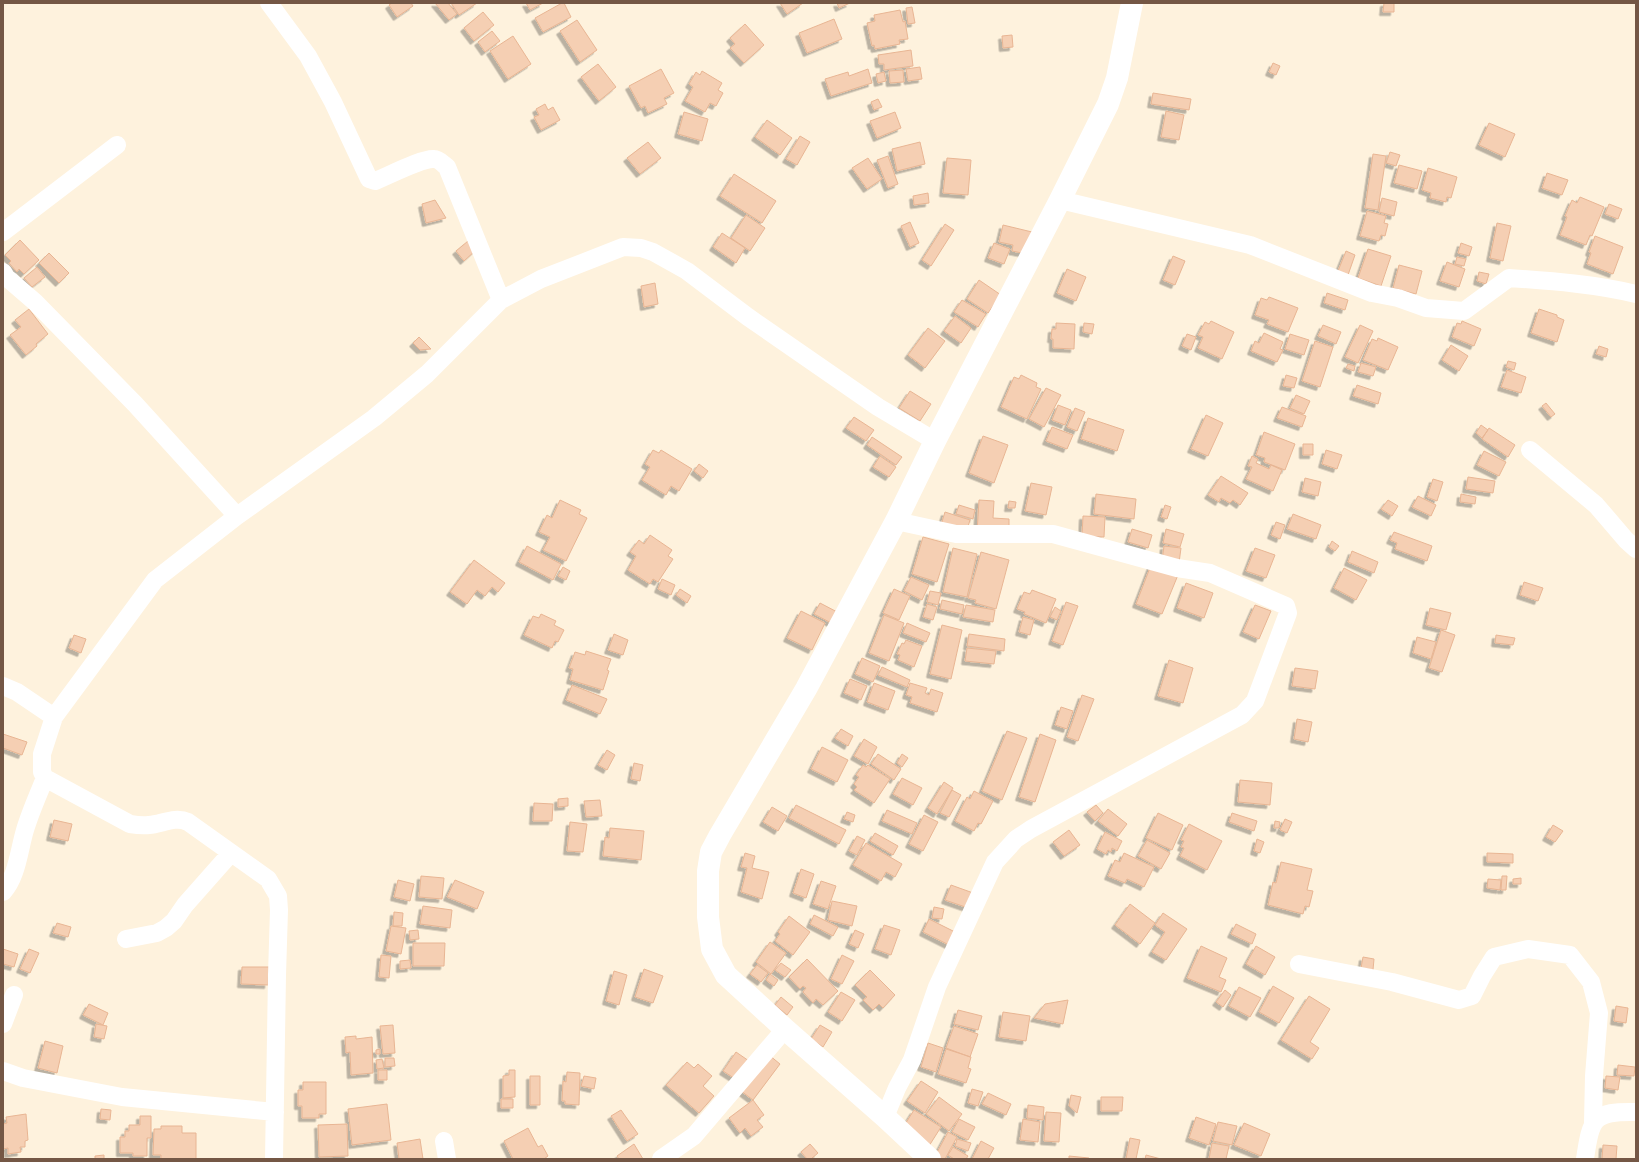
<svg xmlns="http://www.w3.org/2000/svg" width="1639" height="1162" font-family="'Exo 2',sans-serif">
  <defs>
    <filter id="shadow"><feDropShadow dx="-3.5" dy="3.5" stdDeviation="0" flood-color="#0004"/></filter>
  </defs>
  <rect width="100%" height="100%" fill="#fef2dd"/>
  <path fill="#f5cfb3" stroke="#e8b593" filter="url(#shadow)" d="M392,3H411L413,6L397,17L389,5Z
    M435,3H448L457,14L449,20Z
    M451,3H477L459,15Z
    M526,3H543L530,10Z
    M562,3H564L571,17L543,32L535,18Z
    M780,3H803L787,14Z
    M837,3H850L839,8Z
    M1384,3H1394V12H1383Z
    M912,7L915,23L908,24L906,8Z
    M900,10L903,22L905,21L908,39L899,40L900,44L875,49L874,45L872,46L867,23L875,21L874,15Z
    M483,12L494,25L474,41L464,28Z
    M834,19L842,39L807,53L799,33Z
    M577,20L597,50L580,62L560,31Z
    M745,24L764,45L744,63L730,48L735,44L730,38Z
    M492,31L500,41L485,52L478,42Z
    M1012,35L1013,47L1003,48L1002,36Z
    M513,36L531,64L508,79L490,51Z
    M911,50L913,66L884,70V64H879L878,55Z
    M1273,63L1280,66L1276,75L1269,72Z
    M598,64L616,87L599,101L581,77Z
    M920,67L922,79L908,81L906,69Z
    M661,69L674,93L664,98L667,104L648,113L645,106L641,108L629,86Z
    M868,69L872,83L831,96L825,79L848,72L849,76Z
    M903,70L904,82L890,83L889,71Z
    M702,71L722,83L718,90L723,93L716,106L710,103L705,112L685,101L693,87L689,84L696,72L700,75Z
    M884,72L886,81L878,83L876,74Z
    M1153,93L1191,99L1189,110L1151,104Z
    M878,99L882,107L874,110L871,102Z
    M545,104L548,110L553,107L560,120L541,130L534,117L539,115L536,109Z
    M1166,111L1184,115L1179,140L1161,137Z
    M684,112L708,119L702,141L678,134Z
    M895,112L901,128L877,138L870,121Z
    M767,120L792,138L780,155L755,137Z
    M1489,123L1515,134L1505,157L1479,145Z
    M800,136L810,142L797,165L786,159Z
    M648,142L661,158L640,174L627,158Z
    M920,142L925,164L897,171L892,149Z
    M1390,152L1400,155L1396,166L1386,163Z
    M1373,154L1386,156L1378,210L1365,208Z
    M888,156L898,184L888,188L877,160Z
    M868,158L882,179L867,189L852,168Z
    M947,158L971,160L968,195L943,193Z
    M1399,165L1422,171L1417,189L1394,183Z
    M1428,168L1457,177L1451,198L1447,197L1446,202L1430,198L1431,193L1422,190Z
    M1547,173L1568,180L1562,195L1542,188Z
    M734,174L776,201L762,223L720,196Z
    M928,193L929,203L914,205L913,196Z
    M1580,197L1604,207L1592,236L1590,235L1586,245L1560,235L1567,217L1565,216L1572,200L1577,203Z
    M1382,198L1397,202L1394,216L1379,212Z
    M435,200L446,218L426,223L422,204Z
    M1609,204L1622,209L1618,219L1605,214Z
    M1367,211L1386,216L1384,223L1388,224L1385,236L1381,235L1379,241L1360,236Z
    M746,215L765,228L750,251L731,238Z
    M910,222L919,243L910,247L901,226Z
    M1497,223L1511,226L1503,261L1490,258Z
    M945,224L954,230L931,266L922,260Z
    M1003,225L1032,232L1027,254L1012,251L1013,245L999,242Z
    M722,233L745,248L736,263L713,247Z
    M1595,236L1623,247L1613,274L1587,264L1591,253L1589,252Z
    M20,240L39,260L24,274L19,269L17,272L9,263L11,261L5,255Z
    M468,241L476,250L464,261L456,251Z
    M994,243L1010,249L1004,264L988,258Z
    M1461,243L1472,247L1469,256L1458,253Z
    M1368,249L1391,256L1381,286L1358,278Z
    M1346,251L1355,255L1348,275L1338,271Z
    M49,253L69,273L59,283L39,263Z
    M1173,256L1185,261L1175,285L1163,280Z
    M1457,257L1466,259L1464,266L1455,264Z
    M1447,262L1465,269L1459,287L1440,281Z
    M1399,265L1422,271L1416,294L1393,288Z
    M37,267L45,277L32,287L24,278Z
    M1067,269L1086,277L1076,301L1057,293Z
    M1479,272L1489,274L1486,284L1477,281Z
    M979,280L1001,295L988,313L967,299Z
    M655,283L658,304L644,307L641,286Z
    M1327,293L1348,300L1345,310L1324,303Z
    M1269,297L1298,308L1288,332L1267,324L1269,320L1255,315L1261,298L1267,300Z
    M962,300L986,314L978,327L954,312Z
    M29,309L48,334L36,344L37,346L26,355L10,335L21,327L15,320Z
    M1539,309L1557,315V317L1564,320L1557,342L1531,333Z
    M955,316L971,328L961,343L944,331Z
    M1211,321L1234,332L1222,359L1198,348L1203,337L1198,335L1205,322L1209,324Z
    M1462,321L1481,329L1474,346L1452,337L1457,323L1461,324Z
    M1056,323L1075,324L1074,349L1053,348V339H1051L1052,329H1056Z
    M1084,323L1094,324L1092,334L1083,332Z
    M1323,325L1341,332L1336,344L1318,336Z
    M1360,325L1373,331L1358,363L1345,357Z
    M928,328L945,341L925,368L908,355Z
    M1264,333L1283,342L1280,349L1283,350L1277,362L1251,351L1255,341L1259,343Z
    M1187,334L1196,337L1191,350L1182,346Z
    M1290,334L1309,340L1304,355L1285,349Z
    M419,337L431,349L420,350L413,343Z
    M1378,338L1398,347L1388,370L1363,360L1372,339L1377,341Z
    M1315,341L1333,347L1320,387L1302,381Z
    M1451,345L1468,356L1459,371L1442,360Z
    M1599,346L1608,349L1606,357L1596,354Z
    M1508,361L1516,363L1514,370L1506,367Z
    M1361,363L1376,367L1373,376L1358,372Z
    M1348,364L1355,366L1354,371L1346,368Z
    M1507,370L1526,377L1521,393L1501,387Z
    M1021,375L1037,383L1036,387L1041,389L1027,419L1001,407L1014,377L1019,379Z
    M1286,375L1297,378L1294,388L1283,386Z
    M1357,385L1381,393L1378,404L1353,396Z
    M1046,388L1061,395L1044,427L1029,419Z
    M910,391L931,404L920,421L899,408Z
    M1296,395L1310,401L1304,414L1290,408Z
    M1546,403L1555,414L1551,417L1542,406Z
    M1058,405L1071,410L1065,425L1052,420Z
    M1282,407L1306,416L1302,427L1277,418Z
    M1075,408L1085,412L1077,431L1067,427Z
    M1206,415L1223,423L1208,456L1191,449Z
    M854,417L874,430L866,441L846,428Z
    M1088,418L1124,430L1117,451L1081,439Z
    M1481,425L1488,430L1482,438L1476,433Z
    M1052,427L1073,435L1067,449L1046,441Z
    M1489,428L1515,445L1508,457L1482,439Z
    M1264,432L1295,444L1285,470L1264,462L1265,458L1256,455Z
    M983,436L1008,445L994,483L969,473Z
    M872,437L902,457L896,465L867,445Z
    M1303,444H1313V455H1303Z
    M653,450L659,453L661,450L692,469L679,491L671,486L666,495L642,480L650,467L645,464Z
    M1326,450L1342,455L1337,469L1322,464Z
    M1484,451L1506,462L1499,476L1477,465Z
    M880,456L896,467L889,477L873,467Z
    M1252,456L1258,459L1256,463L1269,469L1271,465L1282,470L1273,491L1246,479L1252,467L1248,466Z
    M699,464L708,471L703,478L694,471Z
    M1221,476L1248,493L1240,505L1233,500L1230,503L1221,498L1219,502L1208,495Z
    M1468,477L1495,481L1493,493L1466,489Z
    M1305,478L1321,482L1318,496L1302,492Z
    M1433,479L1443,482L1437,501L1427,497Z
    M1031,483L1052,487L1046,515L1025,511Z
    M1096,494L1136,499L1134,519L1094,514Z
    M1461,494L1476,497L1475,504L1460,502Z
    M1418,496L1436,505L1431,516L1412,507Z
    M560,500L581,510L579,514L587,518L566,561L543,550L550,537L539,532L547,515L552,518Z
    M979,500L994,501L993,518L1009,519V534L977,533Z
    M1388,500L1398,506L1392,516L1381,509Z
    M1009,501L1016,502L1015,508H1008Z
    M959,505L975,510L973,519L956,514Z
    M1165,505L1171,507L1167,519L1161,517Z
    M945,512L970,520L965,536L940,528Z
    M1293,514L1321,525L1316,539L1287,529Z
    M1083,516L1105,517L1104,537L1082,536Z
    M1276,522L1285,525L1280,539L1271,535Z
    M1132,529L1152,535L1148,548L1128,542Z
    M1166,529L1184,534L1180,547L1163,543Z
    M1394,532L1432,546L1427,561L1395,549L1397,543L1390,540Z
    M650,535L672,550L668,556L673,559L658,582L653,579L650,584L628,570L636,556L630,552L639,540L644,544Z
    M923,537L949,544L937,582L912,574Z
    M1332,541L1339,546L1335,551L1329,547Z
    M527,546L561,564L553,580L519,562Z
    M1164,546L1181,548L1179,563L1162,561Z
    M953,548L977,554L967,597L943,592Z
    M1255,548L1275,555L1266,578L1246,571Z
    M1352,551L1378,562L1374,573L1348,562Z
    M981,552L1009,560L996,609L975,603L976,600L968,598Z
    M474,560L505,583L498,592L492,587L485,596L477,590L467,604L450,592Z
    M1151,565L1178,575L1162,614L1136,604Z
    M563,567L570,571L566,580L558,576Z
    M1344,568L1367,580L1356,600L1334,588Z
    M911,577L929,585L922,600L904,591Z
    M662,579L675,585L671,595L658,589Z
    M1524,582L1543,588L1538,601L1520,595Z
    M1186,583L1213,593L1204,618L1177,608Z
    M680,589L691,596L687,603L676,595Z
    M894,589L910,596L899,620L883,613Z
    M1032,590L1056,599L1046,623L1024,614L1025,612L1017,609L1024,592L1030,594Z
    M930,591L941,593L938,605L927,602Z
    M942,600L964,605L962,614L940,609Z
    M1066,602L1078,606L1063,645L1052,641Z
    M820,603L841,614L835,625L814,614Z
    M927,604L937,607L933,620L923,617Z
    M966,605L995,610L993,622L963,617Z
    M1255,605L1271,611L1259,639L1243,632Z
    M1055,607L1061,611L1057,620L1050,617Z
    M1430,608L1451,613L1446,630L1426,625Z
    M801,611L825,623L812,650L787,638Z
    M541,614L556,621L554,625L564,630L558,642L555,641L552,648L524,635L533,616L539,618Z
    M884,615L904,623L889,661L869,653Z
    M1023,617L1034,620L1030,635L1019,632Z
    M907,623L930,633L926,642L903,633Z
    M942,625L962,630L951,679L930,674Z
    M1441,630L1455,635L1442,672L1429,668Z
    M614,634L628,640L623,655L608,650Z
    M969,634L1005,639L1004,651L967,646Z
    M74,635L86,639L81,653L69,648Z
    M1496,635L1515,638L1513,645L1495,643Z
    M1417,637L1436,642L1431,659L1413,653Z
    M906,640L922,646L914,667L898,660L900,655L897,654L902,643L904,644Z
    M967,648L996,651L994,664L965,661Z
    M586,651L611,659L607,670L609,671L603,690L570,680L573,669L569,668L575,652L585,655Z
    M862,658L880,666L873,682L855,674Z
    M1169,660L1193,668L1183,703L1158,696Z
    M882,667L910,680L907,687L878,675Z
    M1295,668L1318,671L1315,689L1292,686Z
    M850,679L867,686L861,700L844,693Z
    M874,683L895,691L888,710L867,702Z
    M910,683L927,688L925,693L929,695L931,689L943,693L937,712L910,703L912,697L906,695Z
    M572,685L607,699L600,714L566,700Z
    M1082,695L1094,699L1078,741L1067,737Z
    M1061,707L1073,711L1067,729L1055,725Z
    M1297,719L1312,722L1308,742L1294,739Z
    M841,729L853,736L848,746L835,738Z
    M1007,731L1027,738L1002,800L982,791Z
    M3,734L27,742L22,755L3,748Z
    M1040,734L1056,740L1035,802L1019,797Z
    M864,739L877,747L868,764L854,756Z
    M822,747L848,760L837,782L811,769Z
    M607,750L615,755L607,770L598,765Z
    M878,754L901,769L894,780L871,764Z
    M902,754L908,758L902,767L897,763Z
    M634,763L643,765L640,781L631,779Z
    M863,765L866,767L868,765L890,779L874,803L854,790L857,787L854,784L859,777L856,775Z
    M902,778L922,788L913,805L893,794Z
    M1240,780L1272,783L1270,805L1238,802Z
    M944,782L953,788L937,814L928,808Z
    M952,790L961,795L949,817L940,813Z
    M974,791L993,801L981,824L978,823L974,831L955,821L967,797L970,799Z
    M568,798V806L558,807V799Z
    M600,800L602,816L586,817L584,801Z
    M534,803L553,804L552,821H533Z
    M796,805L846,830L839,844L789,818Z
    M1096,805L1103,813L1095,821L1087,812Z
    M772,807L787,816L778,831L763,822Z
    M1108,809L1127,824L1118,836L1098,821Z
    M887,810L917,823L912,834L882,821Z
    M847,812L855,815L853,822L844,819Z
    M1158,813L1183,825L1172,850L1146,838Z
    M1232,813L1257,821L1254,831L1229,822Z
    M924,815L938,822L923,851L909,844Z
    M1285,819L1292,822L1287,833L1280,830Z
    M54,820L72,824L68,841L50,837Z
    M1275,821L1280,822L1279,828H1274Z
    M570,822L587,824L583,852L567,851Z
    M1189,824L1222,841L1207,870L1180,856L1184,848L1181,847L1184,841L1181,840Z
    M1553,825L1563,831L1555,842L1546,837Z
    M610,828L644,831L641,860L603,856L605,837L609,838Z
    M1069,830L1080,845L1064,856L1053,842Z
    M1105,832L1122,841L1117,851L1112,848L1111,852L1108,850L1106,854L1097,849Z
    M875,833L898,846L893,855L870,841Z
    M857,836L865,840L857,855L849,851Z
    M1257,839L1264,842L1260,853L1254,851Z
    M1147,840L1170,853L1161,869L1138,856Z
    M866,843L902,864L895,877L886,872L881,881L853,865Z
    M745,853L755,856L752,868L769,872L762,899L741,892L747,868L741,867Z
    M1124,853L1154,867L1144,887L1127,879L1125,883L1108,876L1115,860L1120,862Z
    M1487,853L1513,854V863L1487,862Z
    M1281,862L1312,869L1307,890L1313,891L1309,907L1305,906L1303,914L1268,905L1273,882L1276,883Z
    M801,869L814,874L806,898L793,893Z
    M421,876L444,878L442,899L419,897Z
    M1502,876H1507L1506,890H1501Z
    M1521,878V884H1513V879Z
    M1488,879L1501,880L1500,890L1487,888Z
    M398,880L414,884L410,901L394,897Z
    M455,880L484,892L477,909L447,897Z
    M821,881L836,886L828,909L813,904Z
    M951,885L976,894L971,909L945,900Z
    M832,901L857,906L852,926L828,920Z
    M1130,904L1155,923L1140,944L1115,925Z
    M423,906L452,910L450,928L420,924Z
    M934,907L944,909L942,919L932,918Z
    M394,912L403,913L402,926H393Z
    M1163,913L1187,929L1166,960L1152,952L1165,932L1155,925Z
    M814,915L838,927L833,936L810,924Z
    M789,916L810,932L793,955L775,941L780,934L778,932Z
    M929,919L961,935L955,948L923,932Z
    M57,923L71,927L68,937L53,933Z
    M1236,924L1256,934L1252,944L1231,934Z
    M884,925L900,930L891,955L875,949Z
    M391,926L406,928L401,954L386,951Z
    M418,930L419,939L410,940L409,931Z
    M855,930L864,934L858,948L849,944Z
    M770,942L786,953L771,974L756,962Z
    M413,943H445L444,966H413Z
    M1201,946L1227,958L1219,977L1226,980L1221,992L1187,978Z
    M1256,946L1275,957L1265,975L1246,964Z
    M3,949L18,954L14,967L3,964Z
    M29,949L39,953L30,973L20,969Z
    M381,955L391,956L389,978L379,977Z
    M842,955L854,961L842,984L831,979Z
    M1363,957L1374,959L1373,970L1361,968Z
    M807,959L838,991L823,1005L816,999L813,1003L803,992L806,988L803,986L800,989L789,977Z
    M410,960L411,968L400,969V961Z
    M781,963L791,970L785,977L775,970Z
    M757,965L768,973L761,982L750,974Z
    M242,967H269L268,985L241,984Z
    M644,969L663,976L653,1003L635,997Z
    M870,970L895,995L883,1008L879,1004L873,1010L863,1000L867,997L855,985Z
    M614,971L627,975L619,1005L606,1001Z
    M770,974L778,980L774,986L766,980Z
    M1273,986L1294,998L1279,1023L1259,1012Z
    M1239,987L1261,998L1250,1017L1229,1006Z
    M1225,990L1231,995L1223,1007L1216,1002Z
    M841,992L855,1000L842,1021L828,1012Z
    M1309,996L1330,1009L1310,1042L1319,1048L1312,1059L1281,1040Z
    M781,997L793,1007L787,1015L775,1005Z
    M1068,1000L1063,1024L1034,1018L1045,1004Z
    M89,1004L108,1013L103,1025L83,1015Z
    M1616,1006L1628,1008L1626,1023L1614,1021Z
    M958,1010L982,1016L978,1030L954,1024Z
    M1003,1012L1030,1016L1026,1041L999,1037Z
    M96,1024L107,1026L104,1039L94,1037Z
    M393,1025L395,1053L383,1054L380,1026Z
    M820,1025L832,1032L823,1047L811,1039Z
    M954,1026L978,1034L970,1057L946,1048Z
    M356,1036V1039L372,1037L373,1073L351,1075L350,1052L346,1053L345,1037Z
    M45,1041L63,1046L57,1073L38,1068Z
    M928,1043L943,1048L936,1072L921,1067Z
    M380,1049V1054H376V1050Z
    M946,1049L971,1057L968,1068L971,1069L966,1083L938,1074Z
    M736,1052L749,1061L737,1080L723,1071Z
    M769,1055L780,1064L753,1100L741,1091Z
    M385,1058H394L395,1066L385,1067Z
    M382,1059L384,1068L377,1069L376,1060Z
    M687,1062L694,1068L698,1064L712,1076L703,1086L714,1096L699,1113L666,1085Z
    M1618,1065L1635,1067L1634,1076L1617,1075Z
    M378,1070H387V1080H378Z
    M509,1070H515V1097L503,1098V1076L509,1075Z
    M567,1072L580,1073L579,1105L565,1104V1101H562L563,1081L566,1082Z
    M530,1076H540V1105H530Z
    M584,1076L596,1078L594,1089L581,1086Z
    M1606,1076L1620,1077L1618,1090L1605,1088Z
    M921,1081L938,1092L925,1113L907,1101Z
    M303,1082H326V1114H319V1118H302V1106H298V1090H303Z
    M972,1089L983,1092L978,1106L968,1103Z
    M988,1093L1011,1104L1006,1115L982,1104Z
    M1071,1095L1081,1097L1077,1113L1069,1106Z
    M939,1097L962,1114L949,1131L926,1114Z
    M1101,1097H1123L1122,1111H1101Z
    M501,1099H513V1108H501Z
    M753,1100L764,1115L757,1120L763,1127L751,1136L745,1128L740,1133L729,1118Z
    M387,1104L391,1140L352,1145L348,1109Z
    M1028,1105L1044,1107L1043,1120L1027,1118Z
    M101,1109L111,1110L110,1120L100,1119Z
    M621,1110L638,1134L627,1141L611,1116Z
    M914,1110L941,1127L929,1146L902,1129Z
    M1046,1112L1061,1113L1059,1142L1044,1141Z
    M26,1114L28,1140L25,1141V1147H20L21,1152L8,1154V1148L3,1149V1124L7,1123L6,1117Z
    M140,1116H151V1138H147V1156H133V1153H120V1137H125V1131H129V1125H140Z
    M1196,1117L1216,1124L1209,1145L1189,1138Z
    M959,1119L975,1127L968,1140L952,1132Z
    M1023,1119L1040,1122L1038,1142L1020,1140Z
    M1218,1122L1237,1126L1232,1145L1213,1141Z
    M1244,1123L1270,1134L1261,1156L1234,1145Z
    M347,1124L348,1156L319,1157L318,1125Z
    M161,1126H182V1133H196V1159H161V1155H153L154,1129H161Z
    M528,1128L538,1147L542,1145L548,1156L544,1159H513L504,1141Z
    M948,1132L957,1137L945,1159H936L934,1158Z
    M1130,1138L1140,1140L1136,1159H1126Z
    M420,1139L423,1159H399L397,1143Z
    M957,1139L971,1143L968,1151L955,1146Z
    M981,1141L994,1148L988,1159H972Z
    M1212,1143L1229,1146L1226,1159H1209Z
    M634,1144L643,1159H619L617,1156Z
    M810,1144L818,1153L811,1159H807L801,1152Z
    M1603,1145L1617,1146L1616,1159H1602Z
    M953,1147L968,1156L966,1159H954L948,1155Z
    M104,1155V1159H95V1156Z
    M1146,1155L1161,1159H1145Z
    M1069,1156L1089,1158V1159H1069Z"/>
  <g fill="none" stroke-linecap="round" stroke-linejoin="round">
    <path stroke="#fff" stroke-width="18" d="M269,3L308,56L333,102L369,179L375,181C388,176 422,158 434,159C439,159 443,164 447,167L501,300
      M1060,200L1250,245L1372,293L1398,298L1426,308L1464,311L1509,278C1551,281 1595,284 1636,294
      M3,232L117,145
      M3,272L6,277L35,302L135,404L237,516
      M1530,450L1596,505L1626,540L1636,549
      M3,686L17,692L54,717
      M3,892C17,877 19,850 25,830C30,813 38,795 45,778
      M126,939L157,933L166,928L174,921L185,905L231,853
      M1299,964L1392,982L1459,1000L1472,996L1482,976L1494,957L1528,949L1570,955L1591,982L1599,1013L1594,1076L1593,1123
      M3,1024L14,995
      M3,1071L23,1078L122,1097L275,1112
      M885,1117L897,1088L912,1060L937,987L995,862L1016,839L1031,829L1242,715L1255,701L1288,613L1286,606L1210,573L1177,568L1053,534H956L896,521
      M444,1141L447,1159
      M274,1159L277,975L279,910L278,896L268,879L188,822C175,816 162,824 149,825C142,826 136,825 130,824L45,778L42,772V754L54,717L155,580L237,516L374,418L427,374L501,300L541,279L623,247L641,248L653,252L687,271L748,317L878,407L935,441
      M661,1159L694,1136L785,1029
      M1585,1159C1591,1118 1593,1111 1636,1112"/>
    <path stroke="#fff" stroke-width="22" d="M930,1159L885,1117L785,1029L726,975L712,949L708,917V871L711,852L720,835L806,689L896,521L935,441L1060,200L1108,104L1117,78L1132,3"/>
  </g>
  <rect width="1639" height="1162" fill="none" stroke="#745745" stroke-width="8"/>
</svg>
